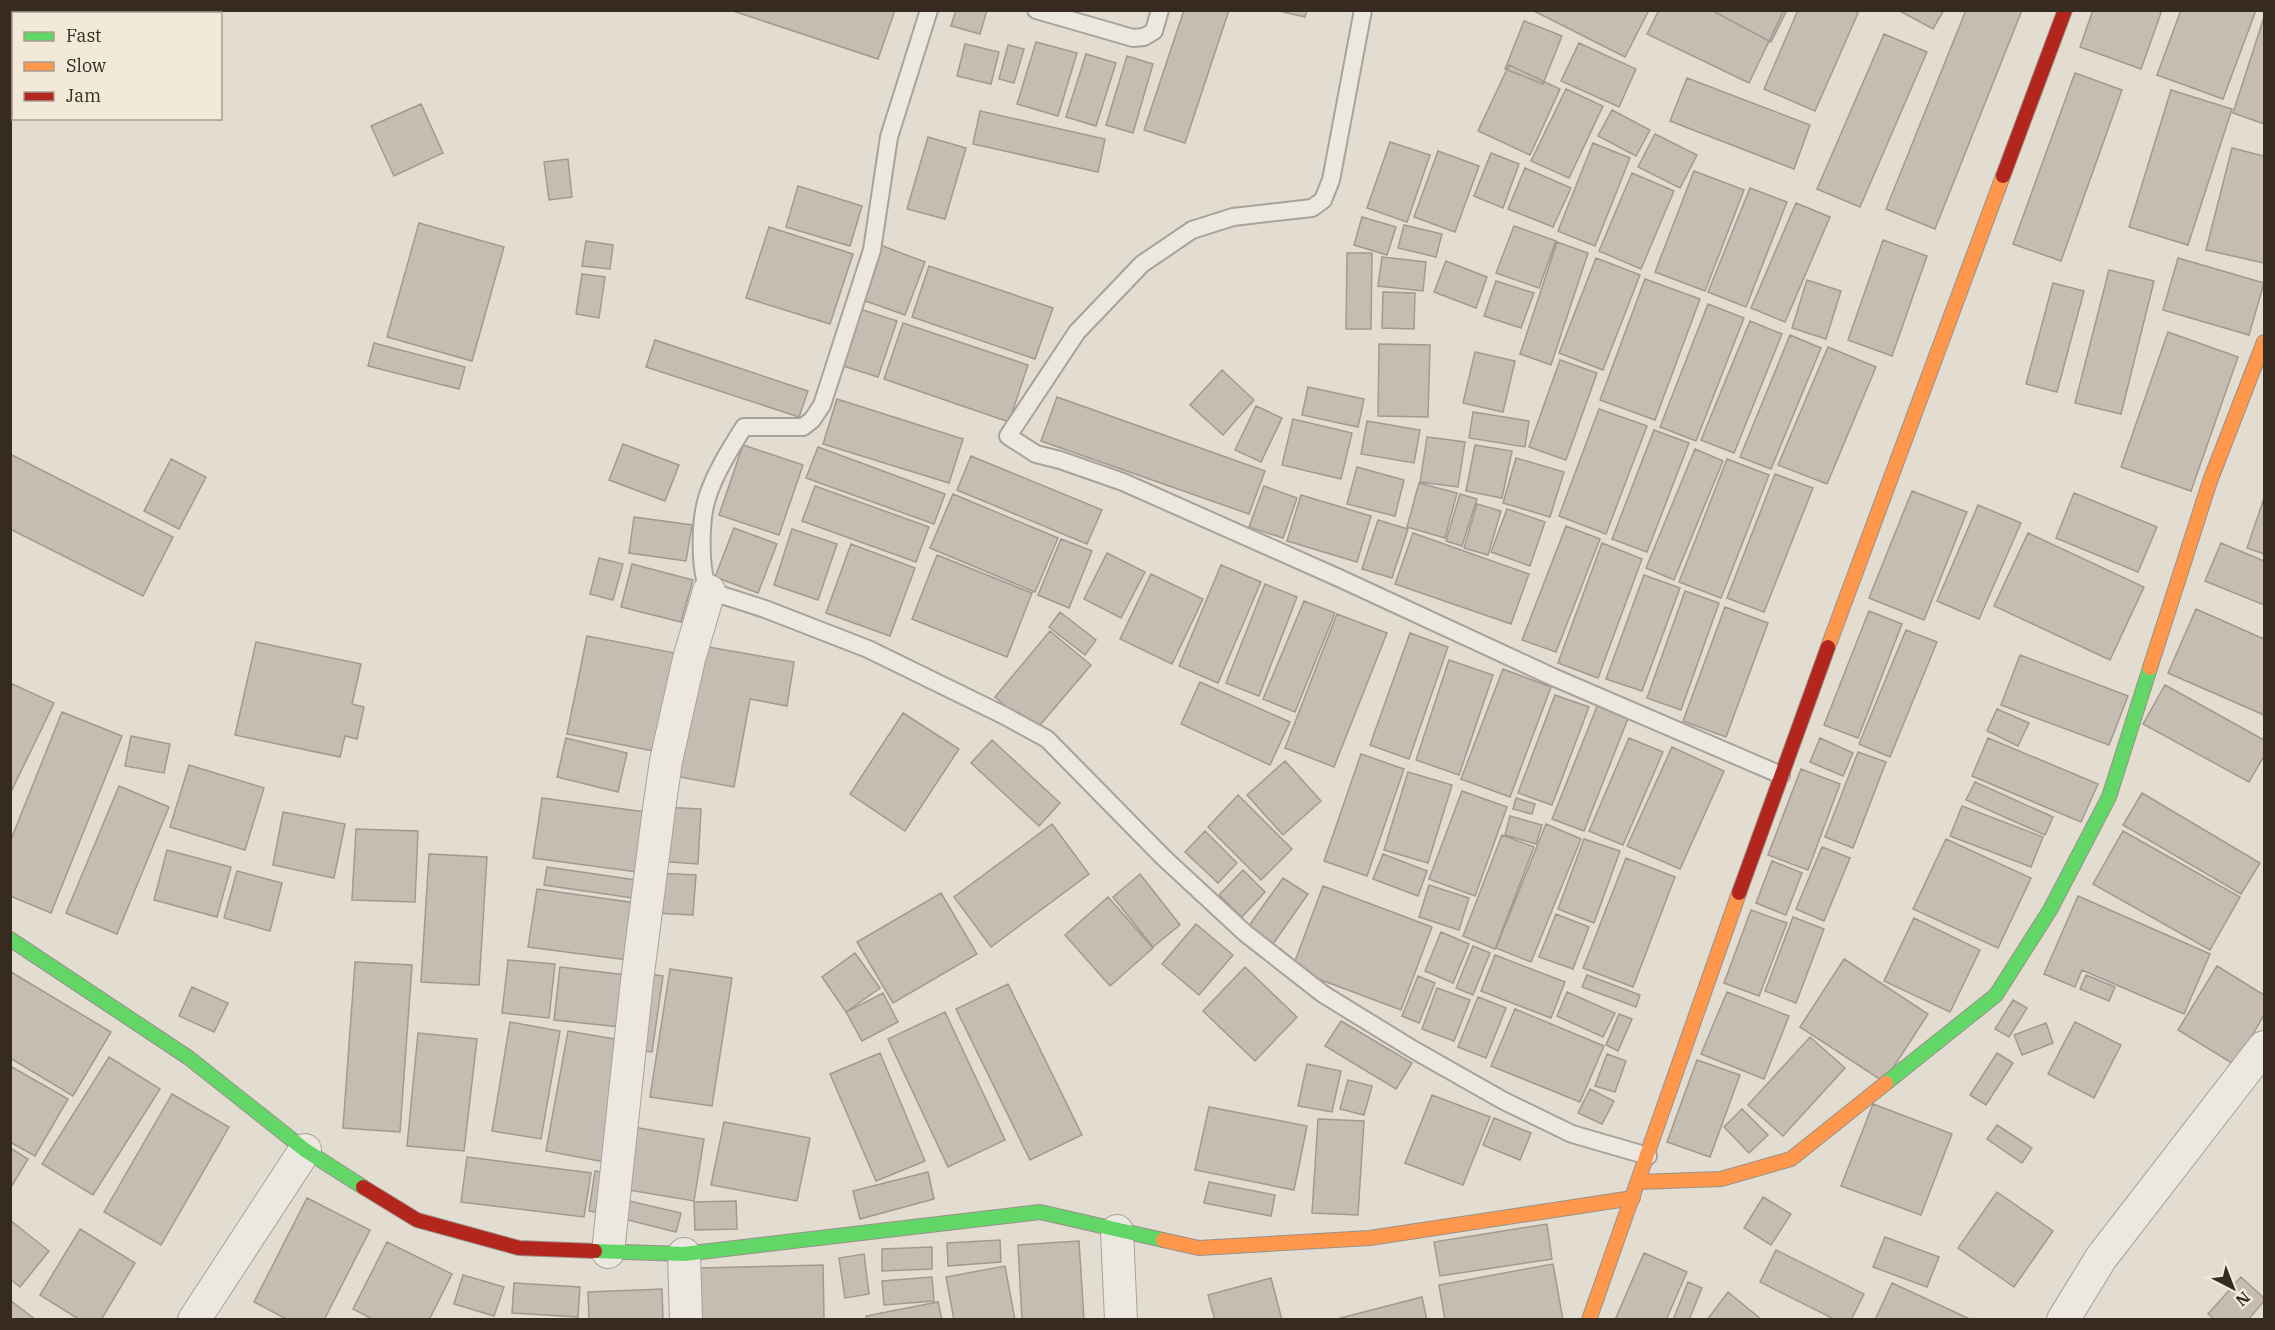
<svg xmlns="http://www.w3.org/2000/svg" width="2275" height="1330" font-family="'IBM Plex Serif',serif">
  <rect width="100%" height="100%" fill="#e2dcd1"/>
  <path fill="#c6bcb2" stroke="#a29990" stroke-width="1.5" d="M730,10H895L878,59Z
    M956,10H987L980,34L951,26Z
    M1184,10H1229L1185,143L1144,130Z
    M1275,10H1307L1305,17Z
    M1532,10H1649L1625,57Z
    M1659,10H1784L1749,83L1647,34Z
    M1711,10H1787L1771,42Z
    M1798,10H1852L1858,13L1815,111L1764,89Z
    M1898,10H1944L1933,29Z
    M1966,10H2022L1935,229L1886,209Z
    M2093,10H2162L2141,69L2080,47Z
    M2181,10H2256L2223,99L2157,75Z
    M2264,17V124L2233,113Z
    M1524,21L1562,36L1543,84L1505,69Z
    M1884,34L1927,52L1860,207L1817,189Z
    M1036,42L1077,53L1058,116L1017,104Z
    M1579,43L1636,69L1619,107L1561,81Z
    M965,44L999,52L991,84L957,76Z
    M1008,45L1024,49L1014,83L999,79Z
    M1086,54L1116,63L1096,126L1066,117Z
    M1127,56L1153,64L1133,133L1106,125Z
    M1509,65L1560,89L1530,155L1478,131Z
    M2075,73L2122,90L2061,261L2013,244Z
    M1687,78L1810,125L1794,169L1670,121Z
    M1566,89L1603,106L1569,178L1531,161Z
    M2171,90L2232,109L2188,245L2129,227Z
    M421,104L443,153L394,176L371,126Z
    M1612,110L1650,130L1636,156L1598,136Z
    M980,111L1105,139L1098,172L973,144Z
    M1655,134L1697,155L1680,188L1638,167Z
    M928,137L966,148L945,219L907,209Z
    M1390,142L1430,155L1407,222L1367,208Z
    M1593,143L1630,158L1595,246L1558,231Z
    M2232,148L2264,156V263L2206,250Z
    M1438,151L1479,166L1455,232L1414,217Z
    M1491,153L1519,164L1503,208L1474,196Z
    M568,159L572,197L549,200L544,162Z
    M1525,168L1571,188L1553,227L1508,209Z
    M1694,171L1744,190L1705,291L1655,272Z
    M1632,173L1674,191L1641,269L1599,251Z
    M798,186L862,206L850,246L786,227Z
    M1750,188L1787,202L1746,307L1708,292Z
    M1796,203L1830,217L1785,322L1751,308Z
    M1362,217L1396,227L1387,255L1354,245Z
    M419,223L504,247L472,361L387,337Z
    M1404,225L1442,234L1436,257L1398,248Z
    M1514,226L1556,241L1539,288L1496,273Z
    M769,227L853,254L830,324L746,298Z
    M1883,240L1927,256L1892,356L1848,340Z
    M586,241L613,245L610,269L582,266Z
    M1557,242L1588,253L1551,365L1520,354Z
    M880,245L925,262L905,315L860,299Z
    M1347,253H1372L1371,329H1346Z
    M1382,257L1426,262L1423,291L1378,286Z
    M1596,258L1640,275L1603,370L1559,353Z
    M2178,258L2264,283L2249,335L2163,310Z
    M1446,261L1487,277L1476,308L1434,292Z
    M929,266L1053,308L1035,359L912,317Z
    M2109,270L2154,281L2121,414L2075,403Z
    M582,274L605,277L599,318L576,314Z
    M1645,279L1700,299L1655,420L1600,400Z
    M1807,280L1841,291L1826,339L1792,328Z
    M1496,281L1534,293L1521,328L1484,316Z
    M2053,283L2084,291L2057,392L2026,384Z
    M1383,292L1415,293L1414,329L1382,328Z
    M1708,304L1744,318L1696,441L1660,427Z
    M860,309L897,321L878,377L840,365Z
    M1750,321L1782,334L1734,453L1701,440Z
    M903,323L1028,365L1009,422L884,379Z
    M2168,332L2238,357L2191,491L2121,467Z
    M1790,335L1821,348L1771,469L1740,457Z
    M655,340L808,391L799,417L646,367Z
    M374,343L465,367L459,389L368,366Z
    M1379,344L1430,345L1428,417L1378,416Z
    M1828,347L1876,367L1827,484L1778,465Z
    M1475,352L1515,361L1503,412L1463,403Z
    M1560,360L1597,373L1566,460L1529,447Z
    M1222,370L1254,400L1223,435L1190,405Z
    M1308,387L1364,399L1358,427L1302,415Z
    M1057,397L1265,471L1249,514L1041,441Z
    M837,399L963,439L949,483L823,444Z
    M1256,406L1282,418L1261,462L1235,450Z
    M1599,409L1647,426L1606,534L1559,516Z
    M1473,412L1529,421L1525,447L1469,438Z
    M1293,419L1352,433L1341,479L1282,465Z
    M1367,421L1420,430L1414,463L1361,454Z
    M1654,430L1689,443L1647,552L1612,539Z
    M1427,437L1465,442L1458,487L1420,482Z
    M623,444L679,465L665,501L609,480Z
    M743,445L803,465L779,535L719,515Z
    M1475,445L1512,451L1502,498L1466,491Z
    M818,447L945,494L934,524L806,478Z
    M1695,449L1723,461L1674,580L1646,568Z
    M10,454L173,537L143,596L10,529Z
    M971,456L1102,510L1087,544L957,490Z
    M1516,458L1564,472L1550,517L1503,503Z
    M171,459L206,477L179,529L144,511Z
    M1727,459L1769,475L1721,598L1679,582Z
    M1357,467L1404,480L1395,516L1347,504Z
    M1775,474L1813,488L1764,612L1727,598Z
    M1419,483L1457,493L1445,538L1407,527Z
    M815,486L929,527L916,562L802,521Z
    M1264,486L1297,498L1283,538L1249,527Z
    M1912,491L1967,512L1924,620L1869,598Z
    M2074,493L2157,527L2138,572L2056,538Z
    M953,494L1058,538L1035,592L930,548Z
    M1460,494L1477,499L1462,546L1446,541Z
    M1301,495L1371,516L1357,562L1287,541Z
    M2264,498V554L2247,548Z
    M1477,504L1501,511L1488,555L1464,548Z
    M1978,505L2021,523L1979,619L1937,601Z
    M1507,509L1545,522L1530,566L1491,552Z
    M634,517L692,525L686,561L629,553Z
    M1378,520L1408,529L1392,578L1362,569Z
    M1566,526L1600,539L1556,652L1522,640Z
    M734,528L777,544L758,593L715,577Z
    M792,529L837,544L818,600L774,585Z
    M1413,533L1529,574L1511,624L1395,584Z
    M2028,533L2144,587L2110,660L1994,606Z
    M1061,539L1092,551L1069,608L1038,595Z
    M1602,543L1642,559L1598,678L1558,663Z
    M2221,543L2264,561V605L2205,581Z
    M851,544L915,568L890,636L826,613Z
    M1107,553L1145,572L1121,618L1084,599Z
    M937,555L1032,593L1007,657L912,619Z
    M599,558L623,564L613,600L590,594Z
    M632,564L693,580L681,622L621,607Z
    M1221,565L1261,582L1218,683L1179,666Z
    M1151,574L1203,599L1172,664L1120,639Z
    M1644,575L1680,588L1642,691L1606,679Z
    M1265,584L1297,597L1259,696L1226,683Z
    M1685,591L1719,603L1681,710L1647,698Z
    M1304,601L1335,613L1295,712L1263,699Z
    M1725,607L1768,623L1726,737L1683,721Z
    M2196,609L2264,639V715L2168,673Z
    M1869,611L1902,624L1858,738L1824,725Z
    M1060,612L1096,640L1085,655L1049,627Z
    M1337,614L1387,633L1334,767L1285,748Z
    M1906,630L1937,642L1890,757L1859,744Z
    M1050,631L1091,665L1035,731L995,697Z
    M1410,633L1448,647L1409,759L1370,745Z
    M587,636L680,654L659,752L567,734Z
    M256,642L361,664L352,704L364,707L357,739L345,736L340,757L235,735Z
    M697,645L794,662L787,706L750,699L734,787L674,776Z
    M2020,655L2128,696L2109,745L2001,705Z
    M1449,660L1493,675L1459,775L1416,760Z
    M1503,669L1551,687L1510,797L1461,779Z
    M1200,682L1290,722L1270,765L1181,724Z
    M10,683L54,703L10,794Z
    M2165,685L2264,740V756L2249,782L2143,724Z
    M1555,695L1589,707L1552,805L1518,793Z
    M1598,704L1629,716L1584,831L1552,819Z
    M1997,709L2029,723L2018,746L1987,731Z
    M62,712L122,736L51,913L10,896V842Z
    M903,713L959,749L905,831L850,794Z
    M131,736L170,744L164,773L125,766Z
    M566,738L627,753L618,792L557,777Z
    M1629,738L1663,752L1623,845L1589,831Z
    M1820,738L1853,753L1843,776L1810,762Z
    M1988,738L2098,784L2081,822L1972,776Z
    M992,740L1060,803L1039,826L971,763Z
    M1672,747L1724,771L1680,869L1627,846Z
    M1858,752L1886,762L1853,848L1825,837Z
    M1361,754L1404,769L1367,876L1324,861Z
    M1285,761L1321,801L1283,835L1247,795Z
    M189,765L264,788L245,850L170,827Z
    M1801,769L1840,784L1808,870L1768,855Z
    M1408,772L1452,785L1428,863L1384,850Z
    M1975,782L2053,817L2045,835L1966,800Z
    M119,786L169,807L117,934L66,913Z
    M1462,791L1507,807L1475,896L1429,879Z
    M2142,793L2260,863L2241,894L2123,825Z
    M1238,795L1292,849L1261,880L1208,827Z
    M542,798L645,812L637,872L533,858Z
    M1516,798L1535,804L1532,814L1513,809Z
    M1962,806L2043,837L2031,867L1950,836Z
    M660,807L701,809L698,864L656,861Z
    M283,812L345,824L334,878L273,865Z
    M1510,816L1542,825L1536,844L1505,835Z
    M1052,824L1089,874L991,947L954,897Z
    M1546,824L1581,839L1531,962L1496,948Z
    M356,829L418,831L415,902L352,900Z
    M1205,831L1237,863L1218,883L1185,852Z
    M2123,831L2240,897L2210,950L2093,884Z
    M1502,835L1534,847L1495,949L1463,936Z
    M1584,839L1620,851L1594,923L1558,909Z
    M1946,839L2031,878L1998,948L1913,909Z
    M1822,847L1850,858L1824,921L1796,909Z
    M167,850L231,867L217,917L154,900Z
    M429,854L487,857L479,985L421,982Z
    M1383,854L1427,871L1418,896L1373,879Z
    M1626,858L1675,877L1633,987L1583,968Z
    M1772,861L1802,873L1786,915L1756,903Z
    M547,867L649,882L646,900L544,885Z
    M1243,870L1265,892L1242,917L1219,895Z
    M237,871L282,883L270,931L224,918Z
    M656,873L696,875L693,915L654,913Z
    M1140,874L1180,925L1153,947L1113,897Z
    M1283,878L1308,894L1273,944L1248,927Z
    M1429,885L1469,898L1459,930L1419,917Z
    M1323,886L1432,927L1401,1010L1292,969Z
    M537,889L643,904L635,961L528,947Z
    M941,893L977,954L893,1003L857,942Z
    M2078,896L2210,954L2184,1014L2082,970L2075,987L2044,974Z
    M1108,897L1153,948L1110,986L1065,935Z
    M1751,910L1787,923L1759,996L1724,983Z
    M1556,914L1589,927L1573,969L1539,957Z
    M1793,917L1824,929L1796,1003L1765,991Z
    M1914,918L1980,950L1950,1012L1884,981Z
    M1196,924L1233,955L1199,995L1162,964Z
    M1441,932L1469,944L1453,983L1425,971Z
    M1473,946L1490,953L1473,995L1456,988Z
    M855,953L880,988L846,1012L822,977Z
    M1495,955L1565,982L1551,1018L1481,991Z
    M1844,959L1928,1014L1884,1082L1800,1027Z
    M508,960L555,964L549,1018L502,1013Z
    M355,962L412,965L400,1132L343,1128Z
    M2217,966L2264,995V1015L2235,1065L2178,1030Z
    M560,967L626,975L620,1027L554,1020Z
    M1245,967L1297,1017L1255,1061L1203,1011Z
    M670,969L732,978L712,1106L650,1097Z
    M11,972L111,1032L73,1096L10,1058Z
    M642,973L663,976L652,1052L630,1049Z
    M1587,975L1640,995L1636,1007L1582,987Z
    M2086,975L2115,987L2109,1001L2080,989Z
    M1418,976L1435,983L1419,1023L1402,1016Z
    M1008,984L1082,1135L1030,1160L956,1009Z
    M192,987L228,1003L214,1032L179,1016Z
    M1437,988L1470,1000L1454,1041L1422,1029Z
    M1567,992L1615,1013L1603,1037L1557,1016Z
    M1727,992L1789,1016L1764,1079L1701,1054Z
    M883,993L898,1022L862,1041L846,1012Z
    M1478,997L1506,1008L1486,1058L1458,1047Z
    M2013,1000L2027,1008L2009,1037L1995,1029Z
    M1515,1009L1604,1046L1580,1102L1491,1066Z
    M945,1012L1005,1140L948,1167L888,1039Z
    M1619,1014L1632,1019L1618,1051L1606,1045Z
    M1341,1021L1412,1063L1396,1089L1325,1046Z
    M510,1022L560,1031L541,1139L492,1131Z
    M2075,1022L2121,1045L2094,1098L2048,1074Z
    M2046,1023L2053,1043L2022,1055L2014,1035Z
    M568,1031L627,1041L605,1162L546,1151Z
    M418,1033L477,1039L464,1151L407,1146Z
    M1810,1037L1845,1068L1783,1136L1748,1105Z
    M880,1053L925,1161L876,1181L830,1074Z
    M1997,1053L2013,1063L1986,1105L1970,1095Z
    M1607,1054L1626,1061L1615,1092L1595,1086Z
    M109,1057L160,1089L93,1195L42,1164Z
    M1697,1060L1740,1075L1710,1157L1667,1142Z
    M1307,1064L1341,1071L1332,1112L1298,1106Z
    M10,1066L68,1099L35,1156L10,1142Z
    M1348,1080L1372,1086L1364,1115L1340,1109Z
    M1590,1089L1614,1101L1602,1124L1578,1113Z
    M172,1094L229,1127L161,1245L104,1212Z
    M1432,1095L1490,1117L1463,1185L1405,1163Z
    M1873,1104L1952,1134L1921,1215L1841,1186Z
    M1209,1107L1307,1126L1294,1190L1195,1170Z
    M1742,1109L1768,1135L1749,1153L1724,1127Z
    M1494,1118L1531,1133L1520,1160L1483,1145Z
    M1318,1119L1364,1121L1358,1215L1312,1213Z
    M724,1122L810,1138L797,1201L711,1185Z
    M1997,1125L2032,1148L2022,1163L1987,1139Z
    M627,1126L704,1139L694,1201L616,1188Z
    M10,1148L28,1159L10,1189Z
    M467,1157L591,1173L584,1217L461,1202Z
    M595,1171L616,1174L609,1215L589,1211Z
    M928,1172L934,1199L860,1219L853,1191Z
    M1209,1182L1275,1195L1271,1216L1204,1203Z
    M1997,1192L2053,1231L2014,1287L1958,1248Z
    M1763,1197L1791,1214L1771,1245L1744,1228Z
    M307,1198L370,1230L324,1320H288L254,1302Z
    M629,1201L681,1213L676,1232L624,1219Z
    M736,1201L737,1229L695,1230L694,1202Z
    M10,1220L49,1251L20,1287L10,1279Z
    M1547,1224L1552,1259L1440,1276L1434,1242Z
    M80,1229L135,1263L101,1320H80L40,1295Z
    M1885,1237L1939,1257L1927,1287L1873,1267Z
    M1000,1240L1001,1262L948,1266L947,1243Z
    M1079,1241L1084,1320H1022L1018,1245Z
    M387,1242L452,1274L429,1320H374L353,1309Z
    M932,1247V1269L882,1271V1249Z
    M1776,1250L1864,1294L1851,1320H1836L1760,1282Z
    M1644,1253L1687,1272L1666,1320H1615Z
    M864,1254L869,1294L845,1298L839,1258Z
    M1553,1264L1563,1320H1445L1439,1285Z
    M823,1265L824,1320H699L698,1268Z
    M1005,1266L1015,1320H954L946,1277Z
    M463,1275L504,1287L494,1316L454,1304Z
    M932,1277L934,1301L884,1305L882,1281Z
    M2241,1277L2264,1298V1301L2248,1320H2215L2208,1314Z
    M1271,1278L1282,1320H1215L1208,1295Z
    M1688,1282L1702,1288L1689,1320H1673Z
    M514,1283L580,1287L578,1317L512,1313Z
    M1892,1283L1972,1320H1875Z
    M662,1289L663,1320H589L588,1292Z
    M1728,1292L1762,1320H1707Z
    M1422,1297L1427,1320H1333Z
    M10,1300L36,1320H10Z
    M938,1302L942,1320H867L866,1316Z"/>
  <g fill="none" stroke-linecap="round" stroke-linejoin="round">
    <defs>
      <path id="lane" d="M929,10L889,137L872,250L822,405L812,420L803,427H744C730,449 715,473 707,498C700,521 699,569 709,591L765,609L868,649L1005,716L1047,739L1164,858L1245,933L1323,994L1414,1050L1504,1101L1572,1134L1648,1156
        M1036,10L1133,38L1144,37L1154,31L1160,10
        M1363,10L1331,180L1323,200L1312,208L1233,217L1192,230L1142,264L1077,332L1008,436L1036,454L1060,460L1123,482L1339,578L1553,677L1781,775"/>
      <path id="street" d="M1117,1231L1121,1320
        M608,1252L637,981L659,809L666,761L689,659L709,591
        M684,1254L686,1320
        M194,1320L305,1150
        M2063,1320L2101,1258L2264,1047"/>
      <path id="fast" d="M10,939L189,1058L305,1150L363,1187
        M1886,1083L1996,995L2050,910L2109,797L2150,668
        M595,1251L684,1254L1040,1212L1163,1240"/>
      <path id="slow" d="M1828,647L2003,176
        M2150,668L2210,481L2264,342
        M1638,1182L1721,1179L1791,1159L1886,1083
        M1163,1240L1199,1248L1370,1238L1633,1198
        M1589,1320L1739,893"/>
      <path id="jam" d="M2003,176L2065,10
        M1739,893L1828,647
        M363,1187L417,1220L519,1248L595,1251"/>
    </defs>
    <use href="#lane" stroke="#a8a299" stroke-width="20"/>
    <use href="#street" stroke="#a8a299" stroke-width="34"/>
    <use href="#fast" stroke="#989189" stroke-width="16"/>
    <use href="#slow" stroke="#989189" stroke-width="16"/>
    <use href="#jam" stroke="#989189" stroke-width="16"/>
    <use href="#lane" stroke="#ece8e1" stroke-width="16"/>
    <use href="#street" stroke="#ece8e1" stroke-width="32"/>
    <use href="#fast" stroke="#63d668" stroke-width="14"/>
    <use href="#slow" stroke="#ff974d" stroke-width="14"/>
    <use href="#jam" stroke="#b3261e" stroke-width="14"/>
  </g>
  <rect width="2275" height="1330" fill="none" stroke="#372b21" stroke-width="24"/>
  <rect x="12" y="12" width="210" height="108" fill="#f2e9d8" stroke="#a79d8f" stroke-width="1.5"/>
  <rect x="24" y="32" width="30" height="9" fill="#63d668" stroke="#a79d8f" stroke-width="1.5"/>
  <text x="66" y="42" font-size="18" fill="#372b21">Fast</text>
  <rect x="24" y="62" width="30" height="9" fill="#ff974d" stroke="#a79d8f" stroke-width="1.5"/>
  <text x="66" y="72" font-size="18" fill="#372b21">Slow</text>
  <rect x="24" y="92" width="30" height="9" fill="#b3261e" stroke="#a79d8f" stroke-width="1.5"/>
  <text x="66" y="102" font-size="18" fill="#372b21">Jam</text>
  <g transform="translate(2233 1288) rotate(138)" stroke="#f2e9d8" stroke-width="4.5" paint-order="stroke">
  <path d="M0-4.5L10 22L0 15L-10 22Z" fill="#372b21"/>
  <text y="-9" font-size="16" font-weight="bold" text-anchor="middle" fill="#372b21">N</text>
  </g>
</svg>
